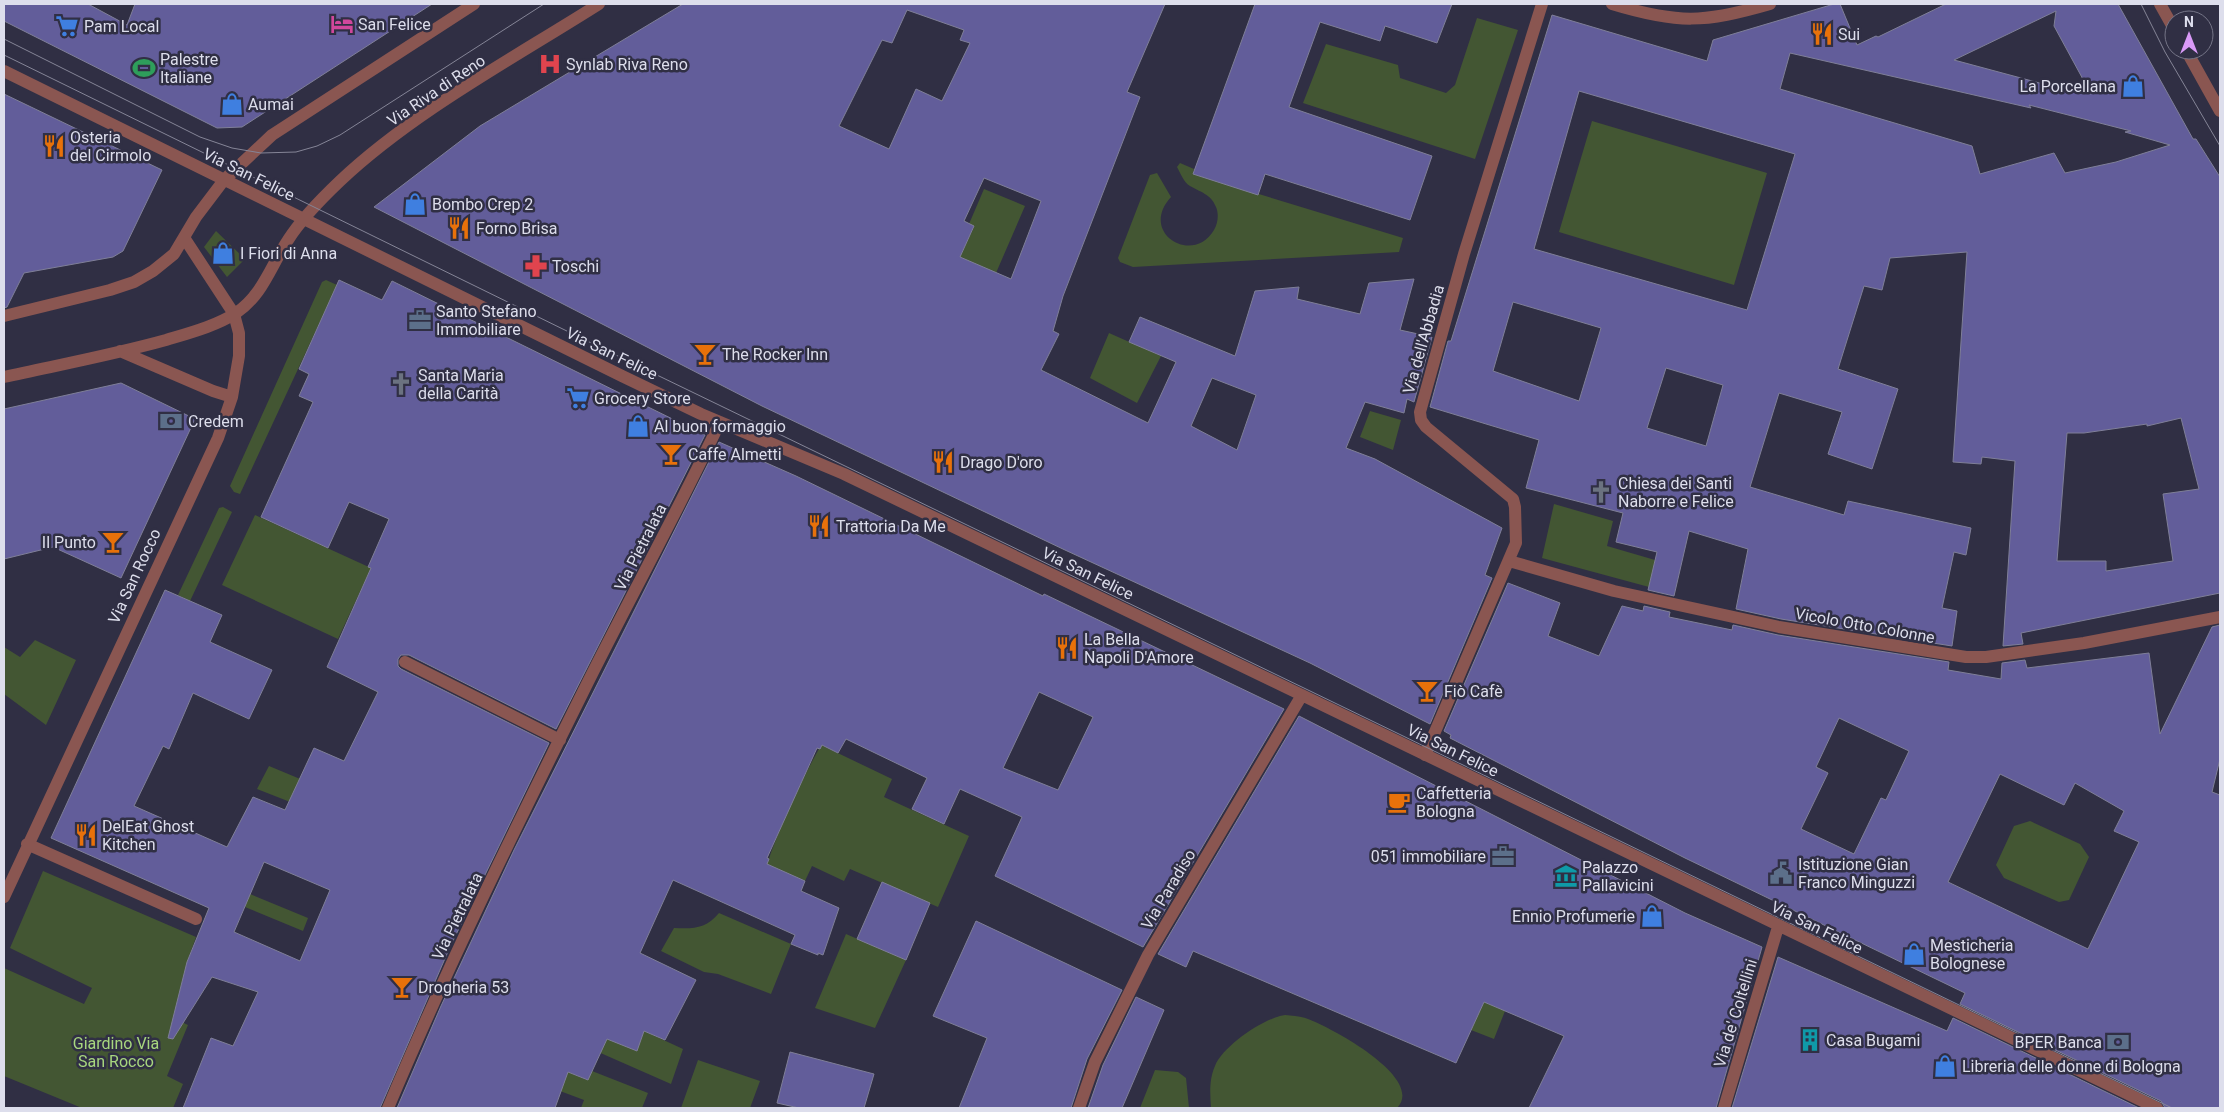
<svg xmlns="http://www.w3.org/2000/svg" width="2224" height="1112" font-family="Roboto,sans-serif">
  <rect width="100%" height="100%" fill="#302f44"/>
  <path fill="#435633" d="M1477,18L1518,30L1475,159L1303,103L1326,44L1398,65L1400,78L1446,93L1455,85Z
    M1592,121L1767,173L1734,285L1559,232Z
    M1180,163L1194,169L1193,174L1403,238L1399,252L1133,267L1120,262L1118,258L1150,175L1157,173L1171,197C1138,233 1193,266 1214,230C1218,223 1219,214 1216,207C1211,194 1200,192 1190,186C1184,183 1180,172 1177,167Z
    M984,189L1025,206L996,273L960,257L974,227L969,224Z
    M216,231L245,259L227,277L204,247Z
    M326,280L337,285L240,494L234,492L230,486L322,282Z
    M1109,333L1161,356L1137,403L1090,378Z
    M1370,411L1401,420L1393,450L1360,437Z
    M1554,504L1613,521L1607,546L1655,560L1649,587L1542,558Z
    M223,507L232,512L190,601L178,595L219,508Z
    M255,515L371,568L338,639L222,585Z
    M35,640L76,660L46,725L4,694V647L20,657Z
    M821,745L892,779L884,797L969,836L938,907L850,869L844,881L812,866L805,881L767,864C781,823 800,783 821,745Z
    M269,766L341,796L331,818L257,789Z
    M2030,821L2080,844L2089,857L2069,900L2059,902L2004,878L1996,865L2014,826Z
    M43,871L196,937L187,962L173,1018L188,1025L167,1076L183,1084L173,1108H82L4,1076V968L84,1004L92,988L10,948Z
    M250,894L308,918L303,931L245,907Z
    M719,913L791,944L771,994L718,974L704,972L661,951L674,928C693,929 706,929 719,913Z
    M846,934L906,960L875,1028L815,1008Z
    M1484,1002L1505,1011L1494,1039L1471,1030Z
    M1285,1015C1293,1016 1300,1016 1308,1019C1330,1027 1426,1078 1397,1108H1211C1210,1094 1209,1079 1215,1066C1223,1046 1264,1018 1285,1015Z
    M577,1026L637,1051L644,1031L683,1049L671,1084L571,1040Z
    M698,1060L760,1081L750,1108H681Z
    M551,1065L587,1080L592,1071L648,1093L642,1108H581L584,1100L544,1085Z
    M1155,1070L1178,1072L1186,1078L1189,1108H1140Z"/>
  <path fill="#625d9a" stroke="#7f7f98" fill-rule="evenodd" d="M4,4H88L127,25L135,4H432L242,127L217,128L4,21Z
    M683,4H1165L1127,92L1140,97L1063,296L1053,331L1059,334L1041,370L1148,423L1176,362L1129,342L1140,317L1235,356L1255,291L1299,287L1297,299L1360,314L1369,283L1414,279L1400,330L1432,337L1414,402L1407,399L1404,413L1365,402L1346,448L1375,459L1502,528L1485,575L1492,578L1430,724L1310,663L1065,550L762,406L374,207L480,126ZM907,10L964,30L960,40L970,43L942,101L916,89L889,149L839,126L882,40L892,43ZM984,178L1041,201L1011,279L960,257L974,226L964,221ZM1212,378L1256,395L1237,450L1191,426Z
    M1255,4H1452L1437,43L1385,26L1380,41L1320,22L1289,107L1432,156L1410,220L1265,174L1258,195L1193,174Z
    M1834,4H1840L1857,45L1876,36L1878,37L1946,4H2118L2193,139H2196L2220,177V593L2021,633L2023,644L2003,646L2015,461L1982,457L1981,464L1953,462L1967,252L1890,258L1882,290L1864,286L1838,369L1898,389L1872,469L1828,454L1842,412L1779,393L1750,487L1844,515L1848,501L1971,528L1966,555L1954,552L1942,608L1957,611L1952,646L1781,619L1736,609L1748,549L1689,531L1674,596L1648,590L1657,552L1616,542L1623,513L1526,488L1539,440L1430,407L1448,341H1451L1552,15L1707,61L1713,40ZM2056,11L2054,26L2091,94L2047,82V85L1954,60ZM1790,53L2031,108L2029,105L2131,131L2125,132L2170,145L2116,162L2065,173L2054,153L1980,174L1972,146L1780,89ZM1579,91L1795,154L1747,310L1534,249ZM1513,302L1601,328L1579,401L1493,371ZM1666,368L1723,385L1706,446L1647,428ZM2181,418L2199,489L2163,494L2173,561L2106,571V561H2057L2067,433H2084L2147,424V426Z
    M4,94L162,170L123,251L113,257L24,273L7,307L4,308Z
    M339,280L382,300L392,281L705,435L556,729L409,655H401L398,659V666L401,669L549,743L450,947L380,1108H183L211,1038L233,1046L258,992L212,977L173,1039L168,1038L187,962L209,908L51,838L165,590L222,615L210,642L272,670L249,719L193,693L169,749L163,746L134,806L227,847L253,797L285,810L314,748L344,761L378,692L327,667L371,568L368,567L389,519L349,502L328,548L261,517L313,402L299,396L309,374L299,369ZM264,862L330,890L300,961L234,932Z
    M121,383L195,419L121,578L53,547L4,559V409Z
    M719,442L796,476L1043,596L1044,594L1284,709L1143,947L995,876L1022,817L960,789L944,824L912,809L927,778L846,739L838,753L822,745L820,749L817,748L767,858L769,859L767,864L805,881L801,891L839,908L823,955L818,953V955L791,944L795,935L673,880L640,953L696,980L665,1040L644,1031L637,1051L607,1039L588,1080L568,1072L555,1108H397L441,1006L514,850ZM1039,692L1093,717L1058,790L1003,768Z
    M1508,583L1560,603L1548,636L1599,656L1622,606L1643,611L1644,606L1670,612L1669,617L1732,630L1733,625L1778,635L1949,662L1948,670L2001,679L2002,663L2025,660L2027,668L2149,653L2160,734L2212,627L2220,625V759L2212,792L2220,795V1108H2165L2161,1101L1960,1004L1965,993L1685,858L1450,738L1451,735L1444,731ZM1839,718L1909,751L1886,800L1881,798L1854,854L1801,829L1828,773L1816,767ZM2000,774L2064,805L2075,783L2124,811L2114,831L2139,842L2088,949L1948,882Z
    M1299,716L1685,913L1762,947L1716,1108H1529L1564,1036L1484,1002L1456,1063L1193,951L1186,967L1158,954Z
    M882,882L930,903L906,960L857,939Z
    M976,921L1122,990L1087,1059L1071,1108H959L987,1038L933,1016Z
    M1778,957L1947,1031L1953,1018L2139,1108H1732Z
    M1136,997L1164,1010L1122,1108H1088L1103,1065Z
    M790,1052L874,1074L864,1108H799L777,1103Z"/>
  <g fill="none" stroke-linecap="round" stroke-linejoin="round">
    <path stroke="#8a5651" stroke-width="12" d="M1612,4C1678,24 1704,23 1770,4
      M2160,4L2174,29
      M2186,50L2220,111
      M4,71L622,376L701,414L844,474L2157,1108
      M4,316L110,290L134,282L153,271L174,254L196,217L224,180L272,135L474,4
      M120,351L213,391L232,397
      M4,377C58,365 112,355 166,340C189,333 216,326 236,313C263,295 271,265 288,240C302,218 321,199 340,181C413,112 514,58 599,4
      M1509,561L1614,591L1779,627L1966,657H1986L2084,643L2220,617
      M405,662L560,740
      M1425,755L1516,543L1515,507L1513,499L1426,427L1421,420L1420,412L1464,254L1542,4
      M27,844L196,919
      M4,897L218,438L232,397L239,356V333L234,314L185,239
      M388,1108C447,967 515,829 583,692C628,601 677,513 720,422
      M1079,1108L1095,1062L1148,955L1302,695
      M1724,1108L1778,927"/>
    <path stroke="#858597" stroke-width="1" d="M2141,4L2165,52L2220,146
      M4,39L200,137L232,148L261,153L296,152L317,146L340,135L544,4
      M4,55L628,361L2172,1108"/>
  </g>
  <defs>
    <symbol id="hotel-bare" viewBox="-9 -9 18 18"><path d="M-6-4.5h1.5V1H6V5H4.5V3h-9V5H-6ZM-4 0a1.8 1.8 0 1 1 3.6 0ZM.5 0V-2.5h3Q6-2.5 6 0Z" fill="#d1479c" stroke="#302f44" stroke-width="2.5" paint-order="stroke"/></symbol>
    <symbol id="supermarket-bare" viewBox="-9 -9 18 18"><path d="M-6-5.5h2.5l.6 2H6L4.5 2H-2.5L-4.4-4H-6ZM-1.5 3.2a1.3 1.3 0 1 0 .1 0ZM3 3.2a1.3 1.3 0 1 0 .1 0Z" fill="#3f7fe0" stroke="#302f44" stroke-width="2.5" paint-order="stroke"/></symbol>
    <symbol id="restaurant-bare" viewBox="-9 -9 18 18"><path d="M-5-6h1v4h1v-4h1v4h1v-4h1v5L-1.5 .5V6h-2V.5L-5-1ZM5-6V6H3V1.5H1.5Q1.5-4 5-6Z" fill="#e8710a" stroke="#302f44" stroke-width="2.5" paint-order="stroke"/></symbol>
    <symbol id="hospital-bare" viewBox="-9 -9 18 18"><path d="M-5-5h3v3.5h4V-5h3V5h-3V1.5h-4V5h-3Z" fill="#e0444e" stroke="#302f44" stroke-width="2.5" paint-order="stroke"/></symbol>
    <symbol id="stadium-bare" viewBox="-9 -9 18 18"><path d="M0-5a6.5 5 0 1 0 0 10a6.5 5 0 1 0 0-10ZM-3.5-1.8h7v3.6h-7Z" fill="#2e9e5b" stroke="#302f44" stroke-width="2.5" paint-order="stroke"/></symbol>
    <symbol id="shop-bare" viewBox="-9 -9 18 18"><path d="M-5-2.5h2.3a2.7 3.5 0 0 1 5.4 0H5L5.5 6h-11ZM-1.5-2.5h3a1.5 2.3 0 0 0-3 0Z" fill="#3f7fe0" stroke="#302f44" stroke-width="2.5" paint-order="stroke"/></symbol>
    <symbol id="pharmacy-bare" viewBox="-9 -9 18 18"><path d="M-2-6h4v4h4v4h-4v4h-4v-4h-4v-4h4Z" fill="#e0444e" stroke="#302f44" stroke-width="2.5" paint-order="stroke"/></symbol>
    <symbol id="office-bare" viewBox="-9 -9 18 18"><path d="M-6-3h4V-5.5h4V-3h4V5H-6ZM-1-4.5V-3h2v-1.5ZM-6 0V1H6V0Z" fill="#5c6f8a" stroke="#302f44" stroke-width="2.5" paint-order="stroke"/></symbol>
    <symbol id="bar-bare" viewBox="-9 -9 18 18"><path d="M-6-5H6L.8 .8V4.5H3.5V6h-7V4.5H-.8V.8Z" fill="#e8710a" stroke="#302f44" stroke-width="2.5" paint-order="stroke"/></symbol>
    <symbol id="church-bare" viewBox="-9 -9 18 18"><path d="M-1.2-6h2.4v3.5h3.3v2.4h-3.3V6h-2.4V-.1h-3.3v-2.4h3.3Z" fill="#6b7280" stroke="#302f44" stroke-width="2.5" paint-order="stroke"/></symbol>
    <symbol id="bank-bare" viewBox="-9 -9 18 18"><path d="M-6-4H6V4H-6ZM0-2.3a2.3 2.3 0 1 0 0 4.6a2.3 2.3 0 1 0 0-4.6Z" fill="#5c6f8a" stroke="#302f44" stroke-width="2.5" paint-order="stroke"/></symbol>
    <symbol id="cafe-bare" viewBox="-9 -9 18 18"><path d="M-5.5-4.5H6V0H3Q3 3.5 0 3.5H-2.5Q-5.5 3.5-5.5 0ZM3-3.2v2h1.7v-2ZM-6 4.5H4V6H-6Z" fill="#e8710a" stroke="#302f44" stroke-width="2.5" paint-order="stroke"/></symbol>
    <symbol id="civic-bare" viewBox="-9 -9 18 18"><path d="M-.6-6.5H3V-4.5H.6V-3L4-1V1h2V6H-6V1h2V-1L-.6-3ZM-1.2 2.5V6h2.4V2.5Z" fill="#5c6f8a" stroke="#302f44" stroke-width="2.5" paint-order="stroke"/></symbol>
    <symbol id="museum-bare" viewBox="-9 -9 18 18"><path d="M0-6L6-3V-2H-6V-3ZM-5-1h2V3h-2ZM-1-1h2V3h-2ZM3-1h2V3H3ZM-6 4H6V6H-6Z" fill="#0f9aa8" stroke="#302f44" stroke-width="2.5" paint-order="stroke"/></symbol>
    <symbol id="building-bare" viewBox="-9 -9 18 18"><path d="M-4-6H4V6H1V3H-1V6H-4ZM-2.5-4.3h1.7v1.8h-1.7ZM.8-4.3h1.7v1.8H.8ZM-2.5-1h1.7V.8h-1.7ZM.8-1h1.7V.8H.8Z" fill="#0f9aa8" stroke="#302f44" stroke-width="2.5" paint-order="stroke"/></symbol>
  </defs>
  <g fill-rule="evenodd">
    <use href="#hotel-bare" x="326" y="8" width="32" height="32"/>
    <use href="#supermarket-bare" x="51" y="10" width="32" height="32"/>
    <use href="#restaurant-bare" x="1806" y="18" width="32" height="32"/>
    <use href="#hospital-bare" x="534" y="48" width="32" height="32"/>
    <use href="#stadium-bare" x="128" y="52" width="32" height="32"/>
    <use href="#shop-bare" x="2117" y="70" width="32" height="32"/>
    <use href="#shop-bare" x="216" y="88" width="32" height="32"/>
    <use href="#restaurant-bare" x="38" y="130" width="32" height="32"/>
    <use href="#shop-bare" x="399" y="188" width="32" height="32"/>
    <use href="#restaurant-bare" x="443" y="212" width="32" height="32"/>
    <use href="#shop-bare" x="207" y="237" width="32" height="32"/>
    <use href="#pharmacy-bare" x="520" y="250" width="32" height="32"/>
    <use href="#office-bare" x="404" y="304" width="32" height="32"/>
    <use href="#bar-bare" x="689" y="338" width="32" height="32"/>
    <use href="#church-bare" x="385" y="368" width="32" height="32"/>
    <use href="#supermarket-bare" x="562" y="382" width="32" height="32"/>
    <use href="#bank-bare" x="155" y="405" width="32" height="32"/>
    <use href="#shop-bare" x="622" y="410" width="32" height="32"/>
    <use href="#bar-bare" x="655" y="438" width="32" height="32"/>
    <use href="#restaurant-bare" x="927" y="446" width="32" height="32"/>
    <use href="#church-bare" x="1585" y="476" width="32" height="32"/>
    <use href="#restaurant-bare" x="803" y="510" width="32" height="32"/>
    <use href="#bar-bare" x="97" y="526" width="32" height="32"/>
    <use href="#restaurant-bare" x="1051" y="632" width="32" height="32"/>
    <use href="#bar-bare" x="1411" y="675" width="32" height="32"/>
    <use href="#cafe-bare" x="1383" y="786" width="32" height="32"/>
    <use href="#restaurant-bare" x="70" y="819" width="32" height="32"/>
    <use href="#office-bare" x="1487" y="840" width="32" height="32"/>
    <use href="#civic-bare" x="1765" y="857" width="32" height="32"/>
    <use href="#museum-bare" x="1550" y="860" width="32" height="32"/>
    <use href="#shop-bare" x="1636" y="900" width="32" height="32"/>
    <use href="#shop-bare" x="1898" y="938" width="32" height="32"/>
    <use href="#bar-bare" x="386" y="971" width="32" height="32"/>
    <use href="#building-bare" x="1794" y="1024" width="32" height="32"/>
    <use href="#bank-bare" x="2102" y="1026" width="32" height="32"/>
    <use href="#shop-bare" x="1929" y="1050" width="32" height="32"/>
  </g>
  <g text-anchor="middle" stroke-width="5" stroke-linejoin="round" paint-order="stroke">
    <g font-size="16" fill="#dddeec" stroke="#302f44" text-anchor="start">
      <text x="358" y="30">San Felice</text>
      <text x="84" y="32">Pam Local</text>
      <text x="1838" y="40">Sui</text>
      <text x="160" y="65">Palestre<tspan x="160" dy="18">Italiane</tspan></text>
      <text x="566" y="70">Synlab Riva Reno</text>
      <text x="2116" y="92" text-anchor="end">La Porcellana</text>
      <text x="248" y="110">Aumai</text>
      <text x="70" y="143">Osteria<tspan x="70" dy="18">del Cirmolo</tspan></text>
      <text x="432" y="210">Bombo Crep 2</text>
      <text x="476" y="234">Forno Brisa</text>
      <text x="240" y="259">I Fiori di Anna</text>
      <text x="552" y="272">Toschi</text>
      <text x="436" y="317">Santo Stefano<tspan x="436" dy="18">Immobiliare</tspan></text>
      <text x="722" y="360">The Rocker Inn</text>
      <text x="418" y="381">Santa Maria<tspan x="418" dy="18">della Carità</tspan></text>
      <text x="594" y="404">Grocery Store</text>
      <text x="188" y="427">Credem</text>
      <text x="654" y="432">Al buon formaggio</text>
      <text x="688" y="460">Caffe Almetti</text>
      <text x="960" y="468">Drago D'oro</text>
      <text x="1618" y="489">Chiesa dei Santi<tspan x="1618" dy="18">Naborre e Felice</tspan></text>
      <text x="836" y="532">Trattoria Da Me</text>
      <text x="96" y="548" text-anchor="end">Il Punto</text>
      <text x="1084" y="645">La Bella<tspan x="1084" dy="18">Napoli D'Amore</tspan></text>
      <text x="1444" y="697">Fiò Cafè</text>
      <text x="1416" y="799">Caffetteria<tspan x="1416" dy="18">Bologna</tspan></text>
      <text x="102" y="832">DelEat Ghost<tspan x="102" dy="18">Kitchen</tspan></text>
      <text x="1486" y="862" text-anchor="end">051 immobiliare</text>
      <text x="1798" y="870">Istituzione Gian<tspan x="1798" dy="18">Franco Minguzzi</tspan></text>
      <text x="1582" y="873">Palazzo<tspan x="1582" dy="18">Pallavicini</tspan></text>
      <text x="1635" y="922" text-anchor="end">Ennio Profumerie</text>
      <text x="1930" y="951">Mesticheria<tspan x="1930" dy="18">Bolognese</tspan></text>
      <text x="418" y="993">Drogheria 53</text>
      <text x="1826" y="1046">Casa Bugami</text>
      <text x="2102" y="1048" text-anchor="end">BPER Banca</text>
      <text x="1962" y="1072">Libreria delle donne di Bologna</text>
    </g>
    <g font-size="16" fill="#dddeec" stroke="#302f44">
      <text transform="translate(436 90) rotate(-34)" y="6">Via Riva di Reno</text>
      <text transform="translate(249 174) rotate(26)" y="6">Via San Felice</text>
      <text transform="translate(1423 339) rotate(-74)" y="6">Via dell'Abbadia</text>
      <text transform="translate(612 353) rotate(26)" y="6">Via San Felice</text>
      <text transform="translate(640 547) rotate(-63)" y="6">Via Pietralata</text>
      <text transform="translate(1088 573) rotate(26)" y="6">Via San Felice</text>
      <text transform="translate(134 576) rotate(-65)" y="6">Via San Rocco</text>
      <text transform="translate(1865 625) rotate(10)" y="6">Vicolo Otto Colonne</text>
      <text transform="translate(1453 750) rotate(26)" y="6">Via San Felice</text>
      <text transform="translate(1168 889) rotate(-59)" y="6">Via Paradiso</text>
      <text transform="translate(457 916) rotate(-64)" y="6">Via Pietralata</text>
      <text transform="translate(1817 927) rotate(26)" y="6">Via San Felice</text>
      <text transform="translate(1735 1013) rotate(-73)" y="6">Via de' Coltellini</text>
    </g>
    <g font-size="16" fill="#a7d67e" stroke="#302f44">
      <text x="116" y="1049">Giardino Via<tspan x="116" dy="18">San Rocco</tspan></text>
    </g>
  </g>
  <rect width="2224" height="1112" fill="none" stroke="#dddeec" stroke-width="10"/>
  <g transform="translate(2189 35)"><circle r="24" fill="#302f44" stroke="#757587"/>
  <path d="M0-4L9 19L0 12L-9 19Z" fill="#d99af7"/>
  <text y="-8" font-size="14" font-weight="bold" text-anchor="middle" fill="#dddeec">N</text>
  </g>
</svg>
